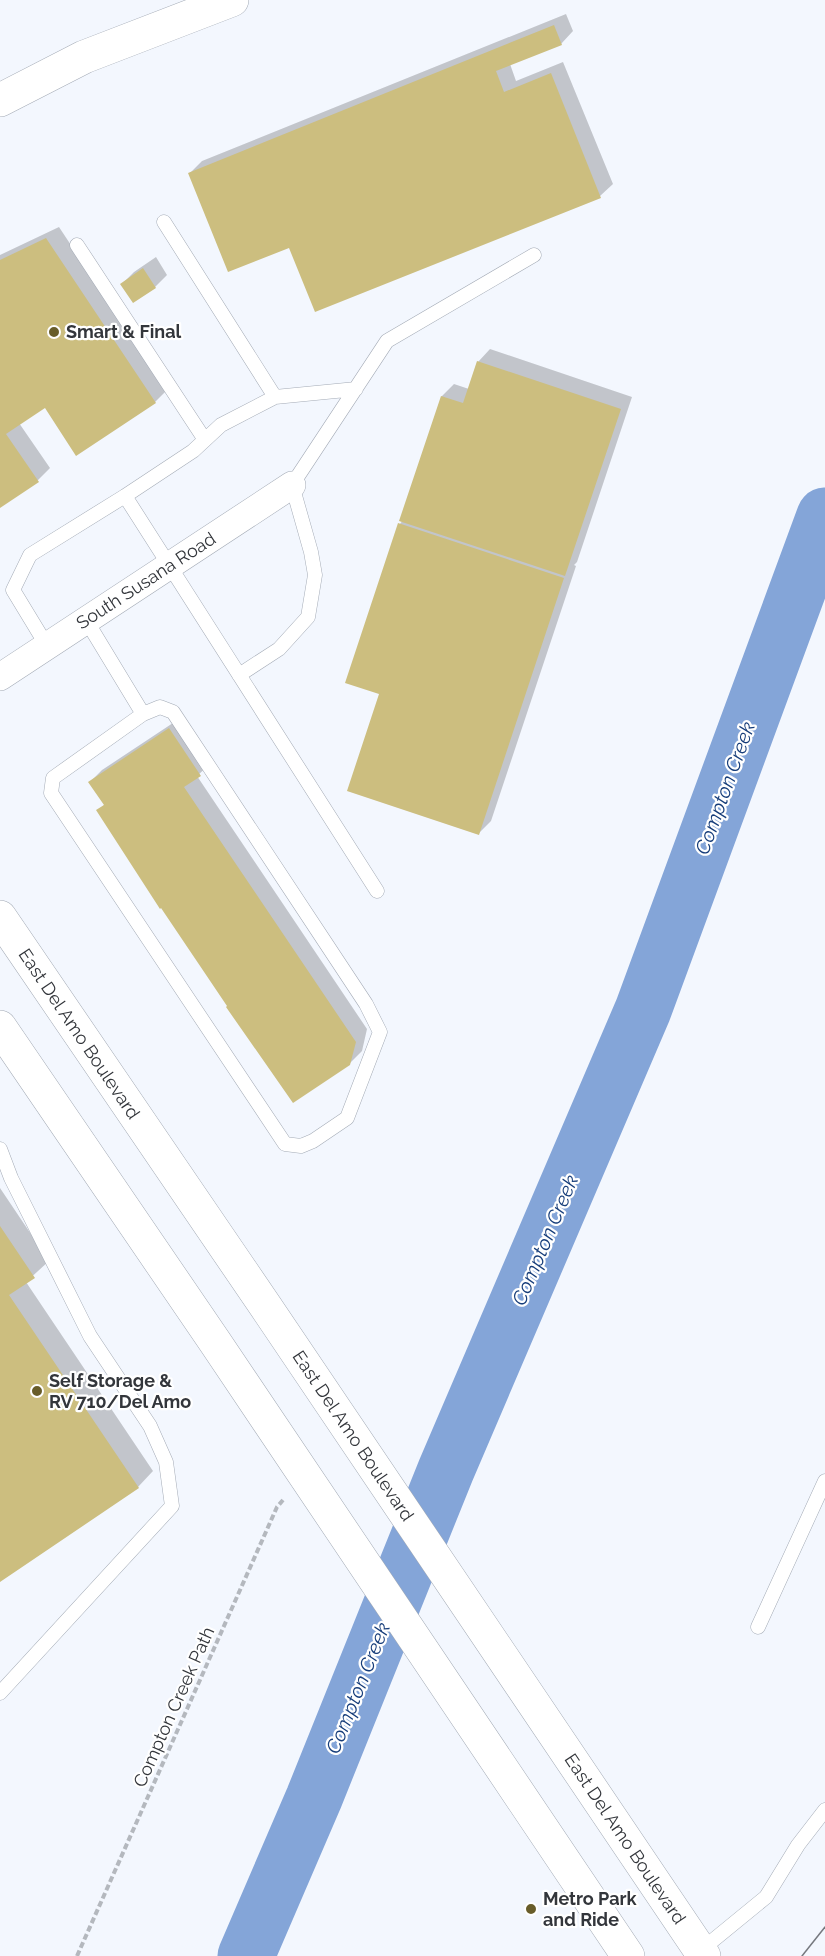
<svg xmlns="http://www.w3.org/2000/svg" width="825" height="1956" font-family="Raleway,sans-serif">
  <rect width="100%" height="100%" fill="#f3f7fe"/>
  <path fill="#0003" d="M566,14L573,31L561,44L510,64L516,81L563,62L613,184L600,196L290,247L190,173L202,161Z
    M59,227L167,390L155,402L45,406L19,423L50,468L38,480L0,506V255Z
    M156,257L167,275L155,287L122,284L134,272Z
    M490,349L632,397L577,562L574,565L576,566L491,821L479,833L381,693L400,524L403,520L442,396L454,384L469,389L478,362Z
    M182,717L212,762L197,776L367,1029L362,1051L349,1064L229,1006L98,811L105,804L90,782L102,770Z
    M0,1188L49,1261L26,1282L153,1471L138,1487L0,1580Z"/>
  <g fill="none" stroke-linecap="round" stroke-linejoin="round">
    <path stroke="#84a5d8" stroke-width="57" d="M246,1956L314,1798L446,1470L643,1010L825,516"/>
  </g>
  <path fill="#ccbe7f" d="M554,25L562,45L496,71L504,92L551,73L601,198L315,312L289,248L228,272L188,173Z
    M46,238L156,403L76,456L45,408L6,434L39,482L0,508V260Z
    M143,268L156,288L133,303L120,284Z
    M477,361L621,409L565,576L399,521L441,396L463,403Z
    M398,523L564,578L479,835L347,791L379,694L345,683Z
    M169,728L201,776L184,787L356,1042L350,1065L293,1103L226,1007L227,1006L161,908L160,909L96,810L104,805L88,782Z
    M0,1226L35,1278L9,1295L139,1488L0,1582Z"/>
  <g fill="none" stroke-linecap="round" stroke-linejoin="round">
    <defs>
      <path id="lane" d="M164,222L275,397
        M77,245L205,440
        M125,496L193,451L221,425L275,397L356,389
        M13,590L30,555L125,496L377,891
        M13,590L47,646
        M86,620L143,714L53,778L51,793L285,1144L301,1146L313,1141L347,1118L380,1032L366,1004L173,712L160,707L143,714
        M239,675L279,649L308,617L315,575L311,552L292,485L387,341L534,255
        M0,1149L11,1178L90,1336L150,1426L166,1462L172,1506L0,1693
        M758,1627L825,1481
        M700,1951L766,1897L798,1845L825,1810"/>
      <path id="street" d="M0,677L292,485"/>
      <path id="primary" d="M0,917L266,1307L704,1956
        M0,1027L215,1342L628,1956"/>
      <path id="highway" d="M0,100L84,57L232,0"/>
    </defs>
    <use href="#lane" stroke="#a4abb6" stroke-width="15"/>
    <use href="#street" stroke="#a4abb6" stroke-width="28"/>
    <use href="#primary" stroke="#a4abb6" stroke-width="34"/>
    <use href="#highway" stroke="#a4abb6" stroke-width="34"/>
    <path stroke="#b4b8be" stroke-width="4" stroke-dasharray="6 3" stroke-linecap="butt" d="M77,1956L277,1507L283,1500"/>
    <use href="#lane" stroke="#fff" stroke-width="14"/>
    <use href="#street" stroke="#fff" stroke-width="27"/>
    <use href="#primary" stroke="#fff" stroke-width="33"/>
    <use href="#highway" stroke="#fff" stroke-width="33"/>
    <path stroke="#75787e" stroke-width="1.5" d="M802,1956L825,1927"/>
  </g>
  <g fill="#685d2a" stroke="#fff" stroke-width="2">
    <circle cx="54" cy="332" r="6"/>
    <circle cx="37" cy="1391" r="6"/>
    <circle cx="531" cy="1909" r="6"/>
  </g>
  <g text-anchor="middle" stroke-width="4.5" stroke-linejoin="round" paint-order="stroke">
    <g font-size="18" font-weight="bold" fill="#33363b" stroke="#fff" text-anchor="start">
      <text x="66" y="338">Smart &amp; Final</text>
      <text x="49" y="1387">Self Storage &amp;<tspan x="49" dy="21">RV 710/Del Amo</tspan></text>
      <text x="543" y="1905">Metro Park<tspan x="543" dy="21">and Ride</tspan></text>
    </g>
    <g font-size="18" fill="#33363b" stroke="#fff">
      <text transform="translate(146 581) rotate(-33)" y="6">South Susana Road</text>
      <text transform="translate(79 1034) rotate(56)" y="6">East Del Amo Boulevard</text>
      <text transform="translate(353 1436) rotate(56)" y="6">East Del Amo Boulevard</text>
      <text transform="translate(174 1707) rotate(-66)" y="6">Compton Creek Path</text>
      <text transform="translate(625 1839) rotate(56)" y="6">East Del Amo Boulevard</text>
    </g>
    <g font-size="20" font-style="italic" fill="#163d7a" stroke="#fff">
      <text transform="translate(725 788) rotate(-70)" y="7">Compton Creek</text>
      <text transform="translate(545 1240) rotate(-67)" y="7">Compton Creek</text>
      <text transform="translate(358 1688) rotate(-68)" y="7">Compton Creek</text>
    </g>
  </g>
</svg>
